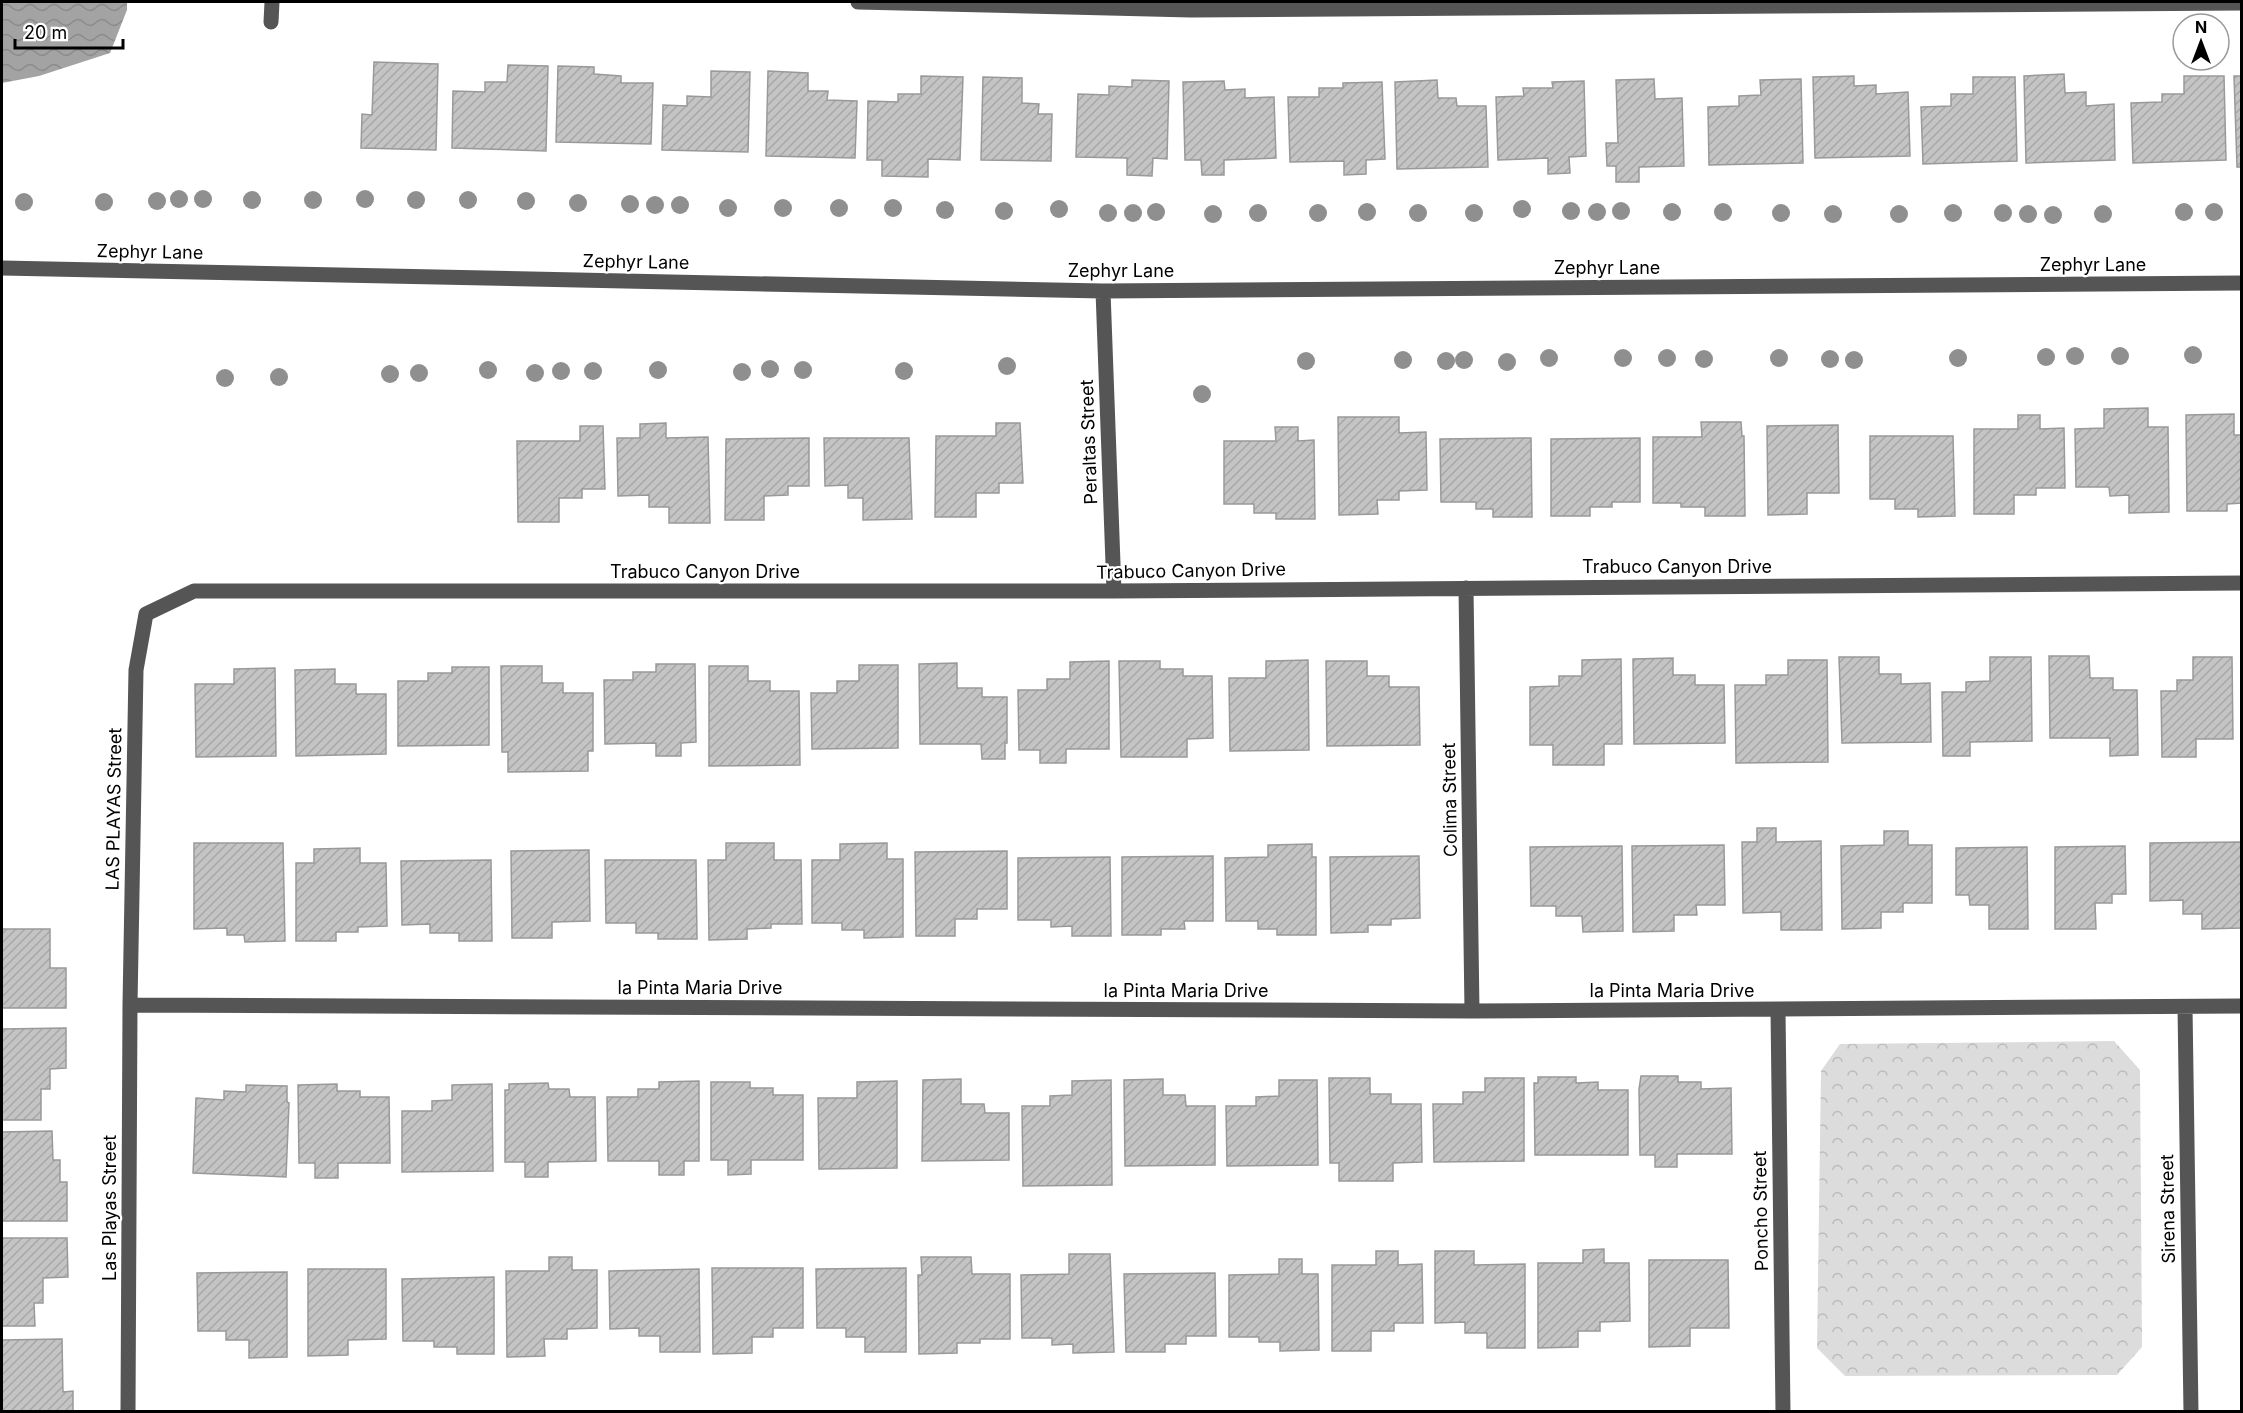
<svg xmlns="http://www.w3.org/2000/svg" width="2243" height="1413" font-family="Inter,sans-serif">
  <defs>
    <pattern id="park-crowns" width="20" height="18" patternUnits="userSpaceOnUse" patternTransform="scale(1.5)"><rect width="20" height="18" fill="#dcdcdc"/><path d="M2 6a3 3 0 1 1 6 0M12 15a3 3 0 1 1 6 0" fill="none" stroke="#bbb"/></pattern>
    <pattern id="water-waves" width="16" height="10" patternUnits="userSpaceOnUse" patternTransform="scale(1.5)"><rect width="16" height="10" fill="#a3a3a3"/><path d="M0 5q4-4 8 0t8 0" fill="none" stroke="#8b8b8b"/></pattern>
    <pattern id="building-hatch" width="6" height="6" patternUnits="userSpaceOnUse" patternTransform="scale(1.5)"><rect width="6" height="6" fill="#c4c4c4"/><path d="M-1 1l2-2M0 6l6-6M5 7l2-2" fill="none" stroke="#a7a7a7"/></pattern>
  </defs>
  <rect width="100%" height="100%" fill="#fff"/>
  <path fill="url(#park-crowns)" d="M2114,1041L2140,1070L2142,1347L2117,1375L1845,1376L1817,1348L1821,1071L1840,1044Z"/>
  <path fill="url(#water-waves)" d="M2,2H127V10L110,53L39,76L2,83Z"/>
  <path fill="url(#building-hatch)" stroke="#999" stroke-width="1.5" d="M374,62L438,64L436,150L361,148L362,114L372,115Z
    M508,65L548,66L546,151L452,148L453,91L485,92V82H507Z
    M558,66L594,67V74L621,76V83H653L651,144L556,142Z
    M711,71L750,72L748,152L662,150L663,105L687,106V96L711,97Z
    M768,71L808,73V91H828L827,100L857,101L855,158L766,156Z
    M2064,74L2065,93L2086,92V106L2114,104L2115,160L2026,163L2024,76Z
    M921,76L963,77L960,160L928,159V177L882,176V160H867L868,101L898,102V94H921Z
    M1854,76V86L1876,85V94L1908,92L1910,156L1815,158L1813,77Z
    M2184,76H2224L2226,160L2133,163L2131,103L2162,102V94H2184Z
    M2234,76H2242V167H2237Z
    M983,77L1022,78V103L1039,104L1038,114H1052L1051,161L981,160Z
    M1973,77H2015L2017,161L1923,164L1921,107L1951,106V94H1973Z
    M1654,79L1655,99L1682,98L1684,166L1639,167V182H1616V166H1607L1606,143H1618L1616,80Z
    M1801,79L1803,163L1709,165L1708,107L1739,106V96L1761,95L1760,80Z
    M1132,80L1169,81L1167,159L1153,158L1152,176L1127,175V158L1076,157L1078,94L1109,95V86L1132,87Z
    M1437,80L1438,98H1456L1457,106H1486L1488,167L1397,169L1395,82Z
    M1224,81L1225,90L1245,89V98L1274,97L1276,158L1224,160V175H1202L1201,160H1185L1183,82Z
    M1584,81L1586,156L1569,157L1570,173L1548,174V158L1498,160L1496,97L1524,96L1523,88H1553L1552,82Z
    M1382,82L1385,159L1366,160V174L1344,175V161L1290,162L1288,97H1319V88H1343V83Z
    M2148,408V427H2168L2169,512L2129,513V495L2110,496L2109,487H2076L2075,429L2104,428V409Z
    M2234,414V435H2242V503L2227,504V511H2187L2186,415Z
    M2018,415H2040V429L2064,428L2065,488H2036V495H2014V514H1974V429H2018Z
    M1338,417H1399V433L1426,432L1427,490L1399,491V500H1377L1378,514L1339,515Z
    M1701,422H1741L1742,436H1744L1745,516H1705V507H1681V503H1653V437H1702Z
    M666,423V438L708,437L710,523H669V507H649V495L618,496L617,438H640V424Z
    M996,423H1020L1023,483H999V493H976V517H935L936,436H996Z
    M1838,425L1839,493H1807V514L1768,515L1767,426Z
    M580,426H603L605,489H582V498H559V522H518L517,441H580Z
    M1275,427H1298V441L1314,440L1315,519H1276V513H1254V504H1224V441H1276Z
    M1870,436H1953L1955,516L1918,517V509H1895V499H1870Z
    M809,438V486H788V495L764,496V520H725L726,439Z
    M824,438H909L912,519L863,520V498H848V485L825,486Z
    M1531,438L1532,517H1493V509H1476V502H1441L1440,439Z
    M1640,438V502H1612V507H1590V516H1551V439Z
    M2049,656H2089L2090,678H2113V690H2137L2138,755L2110,756V738H2050Z
    M1839,657H1879V674H1901V684L1930,683L1931,742L1842,743Z
    M1990,657H2031L2032,741L1970,742V756H1943L1942,692H1966V682L1990,681Z
    M2193,657H2232L2233,739H2196V757H2162L2161,691H2177V680H2193Z
    M1673,658V675H1695V685H1724L1725,743L1634,744L1633,659Z
    M1621,659L1622,744H1604V765H1553V745H1530V687L1559,686V676H1582V660Z
    M1308,660L1309,750L1230,751L1229,678H1266V661Z
    M1788,660H1827L1828,762L1736,763L1735,685H1766V675H1788Z
    M1109,661V749H1066V763H1040V750H1019L1018,690H1047V679H1070V662Z
    M1119,661H1160V669H1183V676H1212L1213,738L1187,739V757H1121Z
    M1326,661H1367V676H1389V687H1419L1420,745L1327,746Z
    M957,663V688H982V697H1007V743H1005V759H982L981,744H920L919,664Z
    M656,664H695L696,742L681,743V756H656V743L605,744L604,680H633V672H656Z
    M859,665H898V748L812,749L811,693H837V681H859Z
    M501,666H542V683H563V693H593V751H588V771L508,772V752H502Z
    M709,666H748V681H770V691H799L800,765L709,766Z
    M452,667H489V745L398,746V681H428V673H452Z
    M275,668L276,756L196,757L195,684H234V669Z
    M335,669V684H356V694H386V754L296,756L295,670Z
    M1757,828H1776V842L1821,841L1822,930H1781V912L1743,913L1742,842H1757Z
    M1884,831H1908V845H1932V903H1903V912H1881V928L1842,929L1841,846L1884,845Z
    M2242,842V928L2202,929V914H2183V900L2150,901V843Z
    M194,843H283L285,941L245,942L244,935H227V928L194,929Z
    M726,843H774V860H801L802,924H771V928L747,929V939L709,940L708,860H726Z
    M887,843V859H903V937L864,938V930H842V923H812V860H840V844Z
    M1312,844V857H1316V935H1277V929H1258V921H1226L1225,858L1268,857V845Z
    M1724,845L1725,905H1696L1697,915H1674V931L1633,932L1632,846Z
    M1622,846L1623,931L1583,932L1582,916H1556V906H1531L1530,847Z
    M2125,846L2126,894H2112V903H2095L2096,929H2055V847Z
    M2027,847L2028,929H1989V905H1970L1969,895H1956V848Z
    M360,848V863H386L387,926L358,927V932H336V941H296V863H314V849Z
    M589,850L590,921L552,922V938H512L511,851Z
    M1007,851V909H977V919H955V936H916L915,852Z
    M1213,856V921H1184L1185,929H1161V935H1122V857Z
    M1419,856L1420,918L1391,919V925H1368V932L1331,933L1330,857Z
    M1110,857L1111,936H1072V926L1051,927V920H1018V858Z
    M491,860L492,941H459V933H430V924L402,925L401,861Z
    M605,860H696L697,939H658V933H636V923H606Z
    M2,929H50V968H66V1008H2Z
    M66,1028V1068L50,1069V1089H41V1120H2V1029Z
    M1641,1076H1678V1082H1701V1089L1731,1088L1732,1154H1677V1167H1655V1155H1640L1639,1089Z
    M1538,1077H1576V1083L1598,1082V1090H1628V1155H1535L1534,1083H1538Z
    M1329,1078H1370V1094H1391V1104H1421L1422,1162L1393,1163V1181H1339V1163H1330Z
    M1485,1078H1524V1161L1434,1162L1433,1104H1463V1092H1485Z
    M961,1079V1104H984L985,1113H1009V1160L922,1161L923,1080Z
    M1163,1079V1095H1185L1186,1106H1215V1165L1125,1166L1124,1080Z
    M1111,1080L1112,1185L1023,1186L1022,1106H1050V1096L1072,1095V1081Z
    M1279,1080H1317L1318,1165L1227,1166L1226,1106H1256V1097L1279,1096Z
    M699,1081V1161H684V1175H659V1161H608L607,1097H638V1089H659V1082Z
    M897,1081V1168L819,1169L818,1098H857V1082Z
    M711,1082H750V1088H773V1095H803V1160H751V1174L728,1175V1160H711Z
    M548,1083L549,1089H569L570,1097H595L596,1161L548,1162V1177H525V1162H505V1090H509V1084Z
    M337,1084V1091H360V1097H389L390,1163H338V1178H315V1163H299L298,1085Z
    M492,1084L493,1171L402,1172V1111H432V1101L452,1100V1085Z
    M246,1085L287,1086V1102L289,1103L286,1177L193,1173L196,1098L224,1100V1091L246,1092Z
    M52,1131L53,1160H60V1182H67V1221H2V1132Z
    M2,1238H67L68,1277L43,1278V1303H34L35,1326H2Z
    M1604,1249V1263H1629L1630,1321L1600,1322V1331H1578V1347L1538,1348V1263H1583V1250Z
    M1376,1251H1398V1265L1422,1264L1423,1323H1394V1331H1371V1351H1332V1265H1376Z
    M1435,1251H1474V1265L1525,1264V1348H1487V1333H1465V1322L1435,1323Z
    M1069,1254H1110L1114,1352L1073,1353V1344L1052,1345V1338H1022L1021,1275L1069,1274Z
    M549,1257H572V1270H597V1328L567,1329V1339H544L545,1356L507,1357L506,1271H549Z
    M921,1257H971L972,1274H1010V1339H980V1343H957V1353L919,1354L918,1275H922Z
    M1279,1259H1302V1274H1318L1319,1350L1280,1351V1342H1259V1337H1229V1275L1279,1274Z
    M1649,1260H1728L1729,1328H1690V1346L1649,1347Z
    M712,1268H803V1328H773V1337H752V1353L713,1354Z
    M906,1268V1352H865V1337H846V1328H817L816,1269Z
    M308,1269H386V1339L348,1340V1355L308,1356Z
    M699,1269L700,1352H660V1336H639V1328L610,1329L609,1271Z
    M287,1272V1357L249,1358V1340H226V1331H198L197,1273Z
    M1215,1273L1216,1336H1186V1344H1165V1352H1126L1124,1274Z
    M494,1277V1354H457V1347H434V1341H403L402,1279Z
    M62,1339L63,1392L73,1391V1412H2V1340Z"/>
  <g fill="none" stroke-linecap="round" stroke-linejoin="round">
    <path stroke="#555" stroke-width="15" d="M858,2L1191,10L2242,3
      M271,22L272,2
      M2,268L1103,291L2242,283
      M1103,291L1114,591
      M1466,588L1472,1011
      M130,1005L1472,1011L2242,1006
      M2185,1007L2191,1412
      M1778,1010L1783,1412
      M128,1412L130,1005L136,670L146,614L194,591H1114L2242,583"/>
  </g>
  <g fill="#8f8f8f">
    <circle cx="179" cy="199" r="9"/>
    <circle cx="203" cy="199" r="9"/>
    <circle cx="365" cy="199" r="9"/>
    <circle cx="252" cy="200" r="9"/>
    <circle cx="313" cy="200" r="9"/>
    <circle cx="416" cy="200" r="9"/>
    <circle cx="468" cy="200" r="9"/>
    <circle cx="157" cy="201" r="9"/>
    <circle cx="526" cy="201" r="9"/>
    <circle cx="24" cy="202" r="9"/>
    <circle cx="104" cy="202" r="9"/>
    <circle cx="578" cy="203" r="9"/>
    <circle cx="630" cy="204" r="9"/>
    <circle cx="655" cy="205" r="9"/>
    <circle cx="680" cy="205" r="9"/>
    <circle cx="728" cy="208" r="9"/>
    <circle cx="783" cy="208" r="9"/>
    <circle cx="839" cy="208" r="9"/>
    <circle cx="893" cy="208" r="9"/>
    <circle cx="1059" cy="209" r="9"/>
    <circle cx="1522" cy="209" r="9"/>
    <circle cx="945" cy="210" r="9"/>
    <circle cx="1004" cy="211" r="9"/>
    <circle cx="1571" cy="211" r="9"/>
    <circle cx="1621" cy="211" r="9"/>
    <circle cx="1156" cy="212" r="9"/>
    <circle cx="1367" cy="212" r="9"/>
    <circle cx="1597" cy="212" r="9"/>
    <circle cx="1672" cy="212" r="9"/>
    <circle cx="1723" cy="212" r="9"/>
    <circle cx="2184" cy="212" r="9"/>
    <circle cx="2214" cy="212" r="9"/>
    <circle cx="1108" cy="213" r="9"/>
    <circle cx="1133" cy="213" r="9"/>
    <circle cx="1258" cy="213" r="9"/>
    <circle cx="1318" cy="213" r="9"/>
    <circle cx="1418" cy="213" r="9"/>
    <circle cx="1474" cy="213" r="9"/>
    <circle cx="1781" cy="213" r="9"/>
    <circle cx="1953" cy="213" r="9"/>
    <circle cx="2003" cy="213" r="9"/>
    <circle cx="1213" cy="214" r="9"/>
    <circle cx="1833" cy="214" r="9"/>
    <circle cx="1899" cy="214" r="9"/>
    <circle cx="2028" cy="214" r="9"/>
    <circle cx="2103" cy="214" r="9"/>
    <circle cx="2053" cy="215" r="9"/>
    <circle cx="2193" cy="355" r="9"/>
    <circle cx="2075" cy="356" r="9"/>
    <circle cx="2120" cy="356" r="9"/>
    <circle cx="2046" cy="357" r="9"/>
    <circle cx="1549" cy="358" r="9"/>
    <circle cx="1623" cy="358" r="9"/>
    <circle cx="1667" cy="358" r="9"/>
    <circle cx="1779" cy="358" r="9"/>
    <circle cx="1958" cy="358" r="9"/>
    <circle cx="1704" cy="359" r="9"/>
    <circle cx="1830" cy="359" r="9"/>
    <circle cx="1403" cy="360" r="9"/>
    <circle cx="1464" cy="360" r="9"/>
    <circle cx="1854" cy="360" r="9"/>
    <circle cx="1306" cy="361" r="9"/>
    <circle cx="1446" cy="361" r="9"/>
    <circle cx="1507" cy="362" r="9"/>
    <circle cx="1007" cy="366" r="9"/>
    <circle cx="770" cy="369" r="9"/>
    <circle cx="488" cy="370" r="9"/>
    <circle cx="658" cy="370" r="9"/>
    <circle cx="803" cy="370" r="9"/>
    <circle cx="561" cy="371" r="9"/>
    <circle cx="593" cy="371" r="9"/>
    <circle cx="904" cy="371" r="9"/>
    <circle cx="742" cy="372" r="9"/>
    <circle cx="419" cy="373" r="9"/>
    <circle cx="535" cy="373" r="9"/>
    <circle cx="390" cy="374" r="9"/>
    <circle cx="279" cy="377" r="9"/>
    <circle cx="225" cy="378" r="9"/>
    <circle cx="1202" cy="394" r="9"/>
  </g>
  <g text-anchor="middle" stroke-width="4.5" stroke-linejoin="round" paint-order="stroke">
    <g font-size="18" fill="#000" stroke="#fff">
      <text transform="translate(150 252) rotate(1)" y="6">Zephyr Lane</text>
      <text transform="translate(636 262) rotate(1)" y="6">Zephyr Lane</text>
      <text x="2093" y="271">Zephyr Lane</text>
      <text x="1607" y="274">Zephyr Lane</text>
      <text x="1121" y="277">Zephyr Lane</text>
      <text transform="translate(1089 442) rotate(-92)" y="6">Peraltas Street</text>
      <text x="1677" y="573">Trabuco Canyon Drive</text>
      <text transform="translate(1191 571) rotate(-1)" y="6">Trabuco Canyon Drive</text>
      <text x="705" y="578">Trabuco Canyon Drive</text>
      <text transform="translate(1450 800) rotate(-91)" y="6">Colima Street</text>
      <text transform="translate(114 809) rotate(-89)" y="6">LAS PLAYAS Street</text>
      <text x="700" y="994">la Pinta Maria Drive</text>
      <text x="1186" y="997">la Pinta Maria Drive</text>
      <text x="1672" y="997">la Pinta Maria Drive</text>
      <text transform="translate(110 1208) rotate(-90)" y="6">Las Playas Street</text>
      <text transform="translate(2168 1209) rotate(-91)" y="6">Sirena Street</text>
      <text transform="translate(1761 1211) rotate(-91)" y="6">Poncho Street</text>
    </g>
  </g>
  <rect width="2243" height="1413" fill="none" stroke="#000000" stroke-width="6"/>
  <g transform="translate(2201 42)"><circle r="28" fill="#ffffff" stroke="#999999" stroke-width="1.5"/>
  <path d="M0-4.5L10 22L0 15L-10 22Z" fill="#000000"/>
  <text y="-9" font-size="16" font-weight="bold" text-anchor="middle" fill="#000000">N</text>
  </g>
  <path d="M15 39v9h108v-9" fill="none" stroke="#000000" stroke-width="3"/>
  <text x="24" y="39" font-size="18" fill="#000000" stroke="#ffffff" stroke-width="4.5" paint-order="stroke">20 m</text>
</svg>
